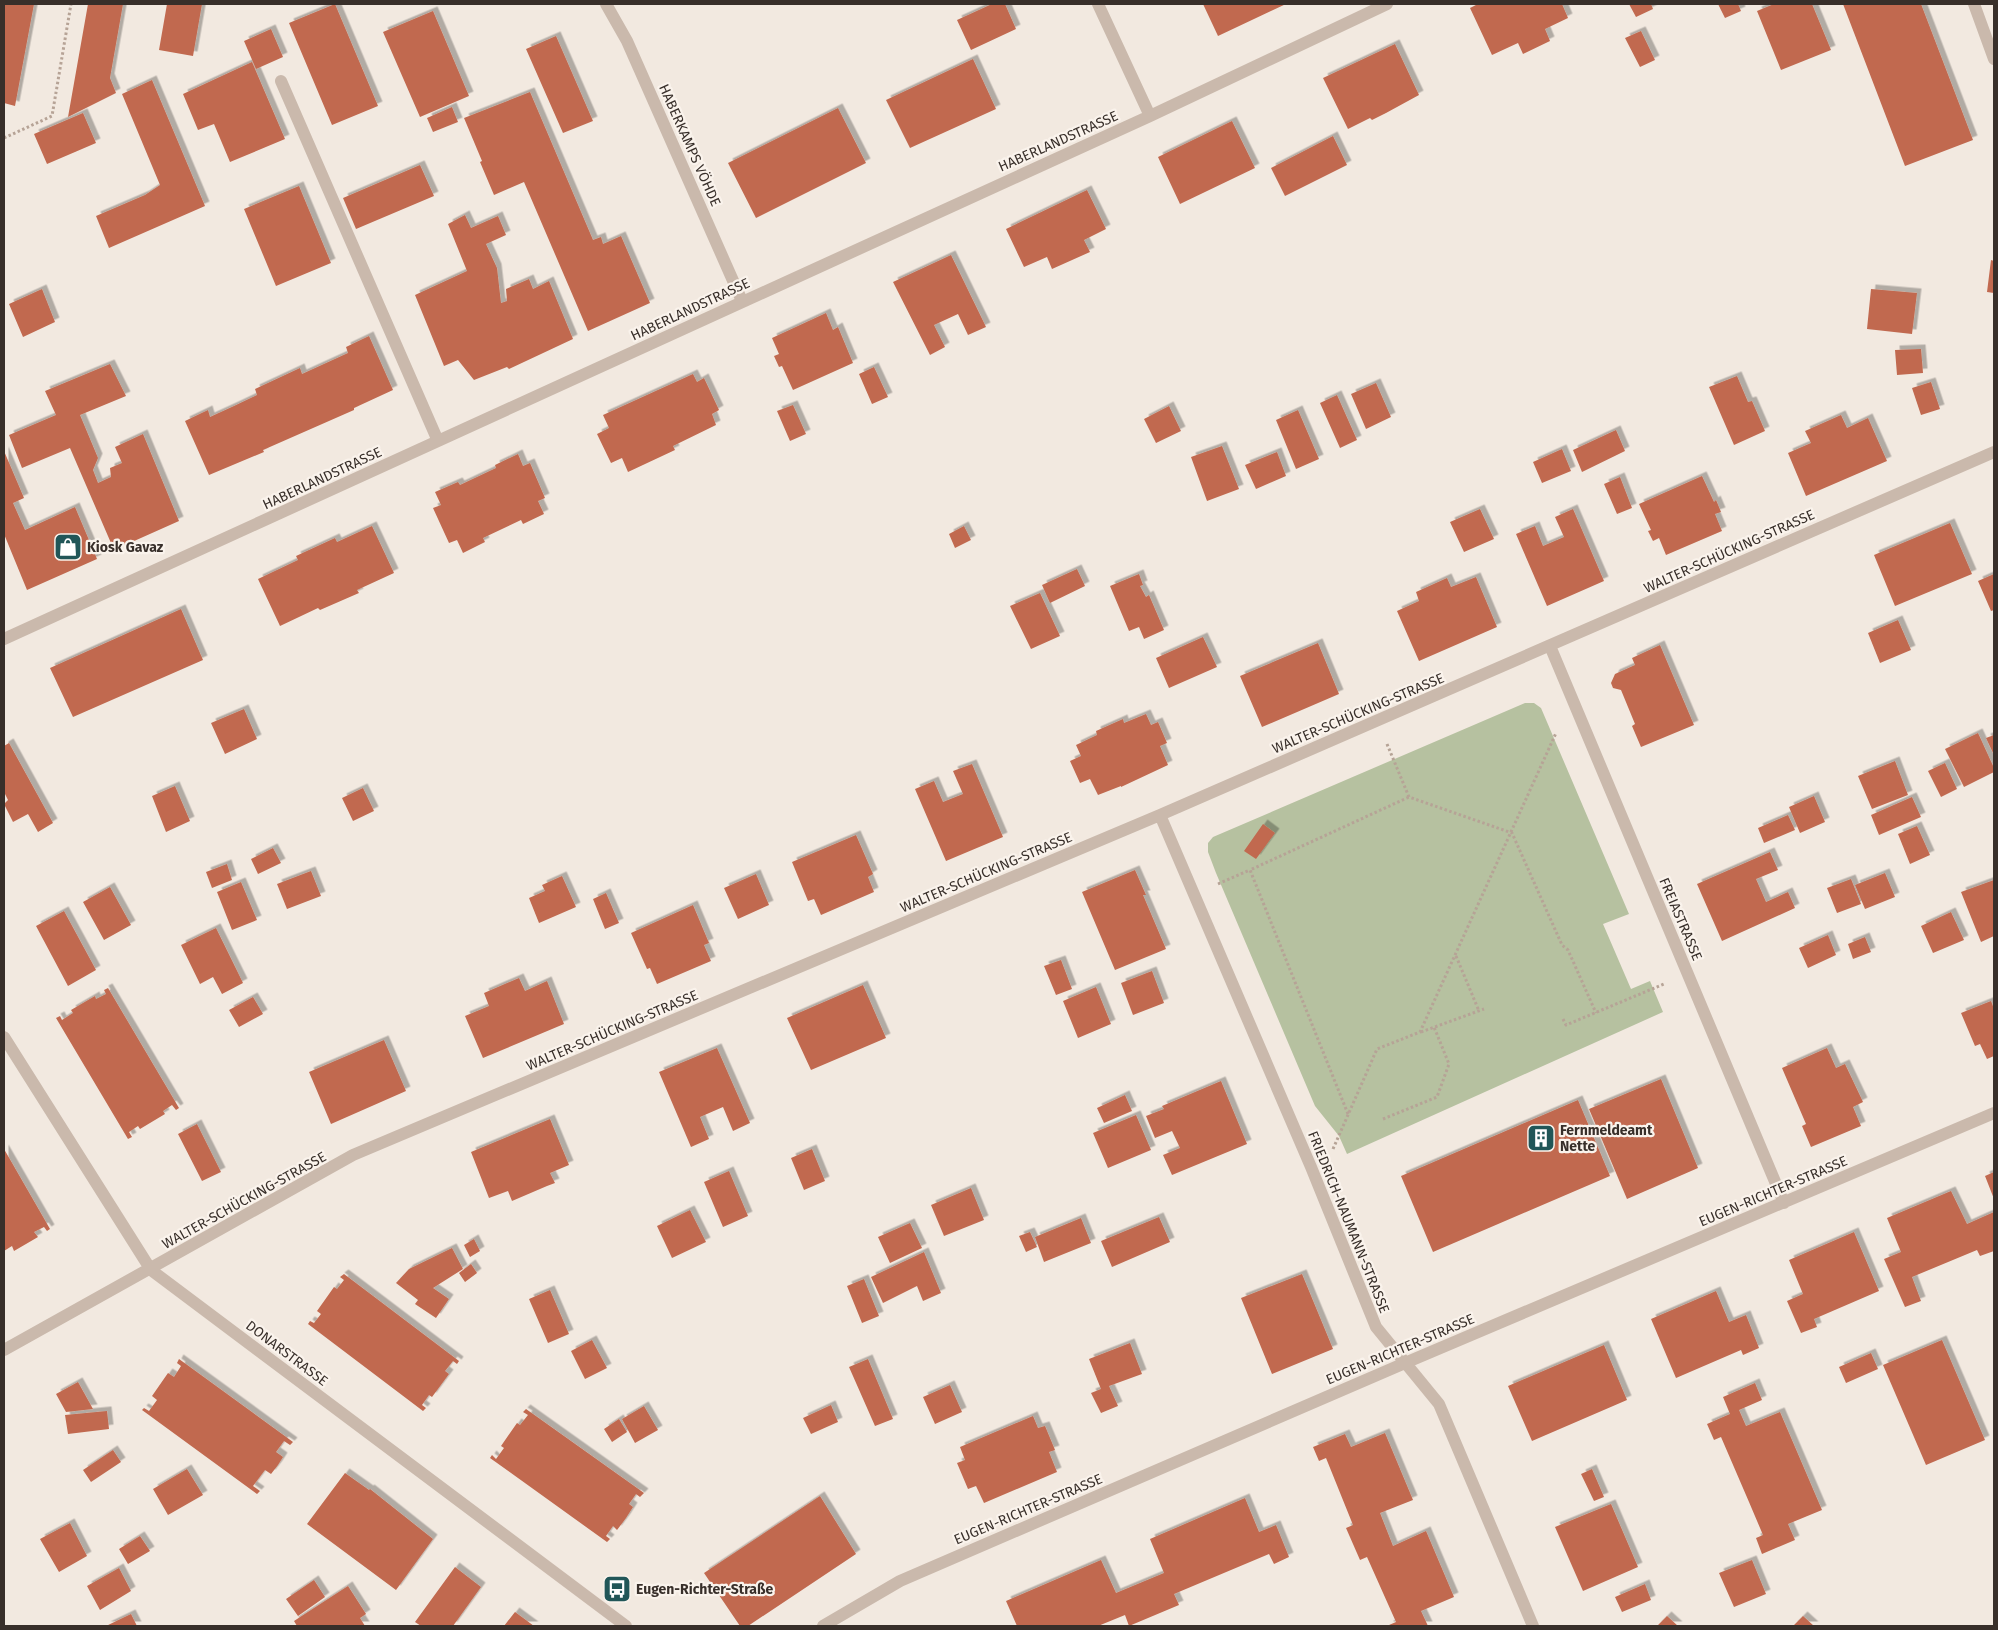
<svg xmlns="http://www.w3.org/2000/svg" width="1998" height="1630" font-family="'Fira Sans',sans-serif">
  <defs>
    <filter id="shadow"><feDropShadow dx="4.5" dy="-4.5" stdDeviation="0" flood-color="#0004"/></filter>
  </defs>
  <rect width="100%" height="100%" fill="#f2e9e0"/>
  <path fill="#b6c1a0" d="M1525,703H1534L1541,708L1629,914L1603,924L1631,989L1650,981L1663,1012L1347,1154L1339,1136L1315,1106L1216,873L1208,852V843L1213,837Z"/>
  <path fill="#c1694f" filter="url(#shadow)" d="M4,4H34L15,106L4,103Z
    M88,4H123L110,78L116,93L68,117Z
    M167,4H202L193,56L159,50Z
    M335,4L378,106L332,125L289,23Z
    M992,4H1005L1016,29L971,50L957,20Z
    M1203,4H1286L1218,36Z
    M1478,4H1562L1568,18L1545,29L1550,41L1523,54L1518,43L1492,55L1470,8Z
    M1629,4H1651L1653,9L1636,17Z
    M1718,4H1738L1741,11L1725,18Z
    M1774,4H1812L1831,50L1781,70L1757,11Z
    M1843,4H1921L1973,140L1905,166Z
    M433,11L469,96L420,117L383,32Z
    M271,29L283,57L256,69L244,41Z
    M1641,31L1655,60L1640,67L1625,38Z
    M556,36L593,121L563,133L526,49Z
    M1395,44L1419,95L1386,113L1372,120L1370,118L1348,129L1323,78Z
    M973,59L996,109L910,148L886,100Z
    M252,62L285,139L230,162L214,124L198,130L183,94Z
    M152,80L205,206L109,248L96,216L145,195L160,185L122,94Z
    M530,92L593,240L601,237L603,244L621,236L650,303L588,331L524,182L494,195L480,162L482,161L464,118Z
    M452,107L458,122L433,132L427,118Z
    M838,108L866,163L756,218L728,163Z
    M83,113L96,143L47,164L34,134Z
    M1232,121L1255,168L1180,204L1158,157Z
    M1333,136L1347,165L1285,196L1271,168Z
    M420,165L434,196L356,229L343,198Z
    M299,186L331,263L276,286L244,209Z
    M1087,190L1106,229L1084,240L1090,252L1052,269L1047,257L1024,267L1006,229Z
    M465,215L471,228L498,216L506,235L486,244L497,268L501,303L507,301L506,289L529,279L533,289L549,281L573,339L509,369L507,367L474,380L458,360L444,366L415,295L467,271L448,224Z
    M951,255L986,327L968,335L958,314L934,325L945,347L930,355L893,282Z
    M1991,260L1994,261V293L1987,292Z
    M42,289L55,322L23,337L9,304Z
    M1871,289L1917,293L1912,334L1867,329Z
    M826,313L833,330L838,327L853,363L793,390L782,366L779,367L774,356L779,354L772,338Z
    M369,336L393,390L354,408V410L263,450L264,452L209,475L185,421L208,410L210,417L234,406L257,395L255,389L300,368L302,374L348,353L346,347Z
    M1921,349L1923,373L1897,375L1895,350Z
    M110,364L126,396L80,415L98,458L93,470L98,483L111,477L110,468L122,463L115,447L143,434L179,521L114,550L70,448L22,468L9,435L56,415L45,391Z
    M874,367L888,397L872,404L859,374Z
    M693,374L697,382L704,378L719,410L712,414L716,425L673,446L675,450L628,472L622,458L611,463L597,434L609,428L603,415Z
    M1737,376L1748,402L1752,401L1765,431L1734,445L1709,387Z
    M1931,382L1940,409L1921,415L1912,388Z
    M1376,383L1391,417L1366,429L1351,394Z
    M1337,395L1357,440L1340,448L1320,403Z
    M793,405L806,434L790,441L777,411Z
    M1169,406L1181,431L1156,443L1144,419Z
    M1298,410L1319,459L1296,469L1276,420Z
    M1841,415L1847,428L1868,418L1887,461L1806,496L1788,453L1811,443L1805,431Z
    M1616,430L1625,451L1582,472L1573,450Z
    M1222,446L1239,489L1207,501L1191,457Z
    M1562,449L1571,471L1542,483L1533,462Z
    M4,451L24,498L13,503L25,530L75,507L97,559L27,590L4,534Z
    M1277,452L1286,476L1256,489L1245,465Z
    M518,454L523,466L530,463L545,498L538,501L544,514L523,524L521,520L483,538L485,542L463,553L457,540L449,543L433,508L441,505L435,492L458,482L460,485L496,468L495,465Z
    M1702,476L1714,502L1716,500L1721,512L1715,514L1722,531L1666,555L1659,538L1653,541L1648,531L1651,530L1639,504Z
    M1620,477L1632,508L1617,514L1604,484Z
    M1480,509L1494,539L1464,552L1450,522Z
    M1573,509L1604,581L1547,606L1516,534L1535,526L1543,546L1564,537L1555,517Z
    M1950,523L1972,574L1895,606L1874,555Z
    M372,526L394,573L357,590L359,593L320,610L318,608L280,626L258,579L298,560L296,556L335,538L337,542Z
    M964,526L971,540L955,548L949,534Z
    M1077,569L1085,586L1050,603L1042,585Z
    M1139,574L1143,585L1140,586L1146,597L1149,595L1164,630L1144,639L1139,627L1129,631L1110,586Z
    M1994,574V610L1991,611L1978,581Z
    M1476,577L1497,627L1419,661L1397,611L1419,601L1416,592L1447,578L1451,587Z
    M1040,593L1060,636L1031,649L1010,606Z
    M181,609L203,660L73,717L50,668Z
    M1898,620L1911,650L1880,663L1868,633Z
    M1203,637L1217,667L1169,688L1156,658Z
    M1318,643L1339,694L1262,727L1240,676Z
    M1660,645L1694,725L1641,747L1632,726L1635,724L1621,690L1613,688L1611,683L1615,674L1635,665L1632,658Z
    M244,709L257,739L225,754L211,723Z
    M1146,714L1151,725L1158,722L1167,743L1160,746L1168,765L1121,787V786L1098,795L1090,779L1080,783L1070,761L1081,756L1076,745L1097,735L1096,731L1123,719L1124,723Z
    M1978,733L1994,768V772L1964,787L1945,749Z
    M1994,735V755L1986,738Z
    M9,743L53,823L38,832L28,814L13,822L4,804L8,800L4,792V746Z
    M1895,761L1908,795L1872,809L1858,776Z
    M1945,763L1957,789L1941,797L1928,771Z
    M972,764L1003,837L946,861L915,789L934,781L943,802L963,794L953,771Z
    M175,786L190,821L166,832L152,796Z
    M363,788L374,811L353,821L342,798Z
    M1814,796L1825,822L1800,833L1789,807Z
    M1912,797L1921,817L1879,835L1871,815Z
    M1788,815L1795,830L1764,843L1758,828Z
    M1263,824L1275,833L1256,859L1244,851Z
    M1917,826L1930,855L1910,864L1898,834Z
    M856,835L873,874L868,877L874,892L821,915L814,899L808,901L792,862Z
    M273,848L281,863L258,874L251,859Z
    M1770,852L1778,870L1756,879L1766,902L1788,892L1795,908L1722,941L1697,884Z
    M227,864L232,880L212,888L206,872Z
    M1135,870L1146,895H1143L1166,949L1115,970L1082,892Z
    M311,871L321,896L287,909L277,884Z
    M1885,873L1895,897L1865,909L1855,885Z
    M756,874L769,905L738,919L724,888Z
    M562,876L576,907L539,923L529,898L545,891L542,885Z
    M1851,879L1861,904L1837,913L1827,888Z
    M1994,880V936L1981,942L1961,892Z
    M241,882L257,920L232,930L217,892Z
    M110,887L131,925L104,940L83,902Z
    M606,893L619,923L605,929L593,899Z
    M693,905L709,943L704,945L711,961L657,984L650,968L647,969L631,933Z
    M64,911L96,970L68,986L36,926Z
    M1951,912L1964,940L1933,953L1921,926Z
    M216,928L243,983L222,994L213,977L200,984L181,945Z
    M1828,935L1836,955L1808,968L1799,948Z
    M1865,937L1871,952L1853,959L1848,944Z
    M1061,960L1072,989L1056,995L1044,966Z
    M1152,971L1164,1003L1133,1015L1121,983Z
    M519,978L525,991L547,981L564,1024L483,1058L465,1016L489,1006L484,993Z
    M863,985L886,1038L811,1070L787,1018Z
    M1096,987L1111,1024L1078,1038L1063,1001Z
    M108,988L179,1108L176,1110L172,1105L163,1111L165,1114L140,1129L138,1126L129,1132L132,1137L128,1139L56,1018L60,1016L62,1020L73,1013L71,1010L95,996L96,999L106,994L104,990Z
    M253,997L263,1014L239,1027L229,1010Z
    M1991,1001L1994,1009V1056L1987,1059L1980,1044L1975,1046L1961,1013Z
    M384,1040L406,1091L331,1124L309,1072Z
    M717,1048L750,1123L733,1131L723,1107L700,1117L709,1139L691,1147L659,1072Z
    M1827,1048L1836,1068L1845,1064L1863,1102L1853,1107L1861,1126L1811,1147L1802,1126L1806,1124L1782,1068Z
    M1661,1079L1698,1168L1627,1199L1589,1109Z
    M1221,1081L1247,1144L1172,1175L1163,1155L1180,1148L1172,1131L1155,1138L1146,1116L1164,1109L1162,1106Z
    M1125,1095L1132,1111L1104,1123L1097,1108Z
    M1578,1100L1610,1176L1433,1252L1401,1176Z
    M1136,1115L1151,1150L1108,1168L1093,1133Z
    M550,1119L569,1165L550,1173L555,1183L547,1186L512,1201L508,1191L489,1198L471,1152Z
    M197,1124L221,1172L202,1181L178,1134Z
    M4,1149L50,1229L47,1231L44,1227L34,1232L38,1237L14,1251L12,1246L4,1251Z
    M812,1149L825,1181L804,1190L791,1158Z
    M729,1171L748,1216L723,1227L704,1182Z
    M1994,1172V1199L1985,1176Z
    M971,1188L984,1220L944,1236L931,1205Z
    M1951,1191L1967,1224L1994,1212V1251L1980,1256L1977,1250L1912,1277L1921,1301L1905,1307L1884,1259L1901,1252L1887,1218Z
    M690,1210L706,1242L672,1258L657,1226Z
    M1159,1217L1170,1242L1112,1267L1101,1241Z
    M1081,1218L1091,1243L1044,1262L1035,1237Z
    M910,1223L922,1248L890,1263L878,1237Z
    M1030,1232L1037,1247L1026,1252L1019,1236Z
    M1854,1232L1879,1291L1814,1319L1817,1327L1801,1333L1787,1301L1803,1294L1789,1260Z
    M474,1239L480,1251L470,1257L464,1245Z
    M452,1248L463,1269L433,1288L449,1299L436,1318L415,1304L418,1300L396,1283L409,1269Z
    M924,1252L941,1293L923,1301L917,1286L883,1303L871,1277Z
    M471,1264L477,1273L465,1282L459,1273Z
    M344,1274L459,1361L457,1364L453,1361L445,1371L449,1374L432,1397L429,1395L422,1405L426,1408L423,1411L308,1324L310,1321L314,1323L321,1314L317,1311L334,1287L337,1289L344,1280L340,1277Z
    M1302,1274L1333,1349L1272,1374L1241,1298Z
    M864,1279L879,1316L862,1323L847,1286Z
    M550,1290L569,1334L548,1343L529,1299Z
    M1716,1291L1729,1322L1746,1315L1759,1348L1743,1355L1741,1350L1676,1378L1651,1319Z
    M592,1340L607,1368L585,1379L571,1351Z
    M1942,1340L1985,1440L1926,1465L1883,1365Z
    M1130,1343L1142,1374L1109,1386L1118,1406L1101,1413L1091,1393L1101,1389L1089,1359Z
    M1604,1345L1627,1400L1532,1441L1508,1386Z
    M1871,1353L1878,1369L1846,1383L1839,1367Z
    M179,1359L293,1442L290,1445L284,1441L276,1452L283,1457L278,1465L271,1474L265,1470L253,1486L260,1491L257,1494L142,1410L144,1408L149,1411L157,1400L152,1396L168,1373L174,1377L181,1366L177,1363Z
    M868,1359L893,1419L875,1426L849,1367Z
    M78,1382L93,1409L66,1412L56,1394Z
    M1755,1383L1762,1400L1739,1410L1746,1426L1780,1412L1822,1510L1788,1524L1795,1540L1762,1554L1756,1538L1763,1535L1749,1502L1721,1437L1714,1440L1707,1424L1730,1414L1723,1397Z
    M950,1385L962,1412L935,1424L923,1397Z
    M831,1405L838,1422L811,1434L803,1418Z
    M644,1406L658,1430L635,1443L622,1419Z
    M526,1409L644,1493L640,1497L636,1494L629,1504L633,1507L626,1518L617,1530L613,1526L606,1536L610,1539L607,1542L490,1458L492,1455L496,1459L504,1448L501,1446L517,1423L520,1425L528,1415L523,1412Z
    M107,1411L109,1429L68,1434L65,1415Z
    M1033,1416L1038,1428L1045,1426L1055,1450L1049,1452L1057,1472L984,1503L976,1486L968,1489L957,1463L965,1460L960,1447Z
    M619,1419L627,1432L612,1442L604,1429Z
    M1385,1433L1413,1500L1380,1513L1393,1546L1426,1531L1454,1597L1421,1611L1428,1626H1389V1625L1396,1622L1367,1557L1360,1560L1346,1528L1353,1525L1326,1458L1319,1461L1313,1447L1345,1434L1351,1447Z
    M113,1450L121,1462L91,1482L83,1470Z
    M187,1469L203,1495L168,1515L153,1489Z
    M1592,1469L1604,1497L1594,1501L1581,1474Z
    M345,1473L369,1490L370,1489L433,1539L396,1590L307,1524Z
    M820,1496L856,1554L748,1626H740L704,1573Z
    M1245,1498L1259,1532L1276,1525L1289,1557L1274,1564L1269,1554L1174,1594L1179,1605L1129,1626L1125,1615L1098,1626H1017L1006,1601L1101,1560L1116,1593L1164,1573L1150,1539Z
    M1611,1504L1638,1567L1583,1591L1555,1527Z
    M70,1523L87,1556L59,1572L40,1539Z
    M140,1536L150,1551L128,1564L119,1549Z
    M1752,1560L1766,1594L1734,1607L1719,1573Z
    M455,1567L481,1587L453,1626H421L415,1622Z
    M119,1568L131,1591L100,1610L87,1586Z
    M314,1580L325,1597L298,1616L286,1599Z
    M1645,1584L1651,1600L1622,1612L1615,1597Z
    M348,1586L366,1614L360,1618L365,1626H297L294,1621Z
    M515,1612L534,1626H504Z
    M131,1614L137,1626H106Z
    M1667,1616L1678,1626H1657Z
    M1803,1616L1814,1626H1793Z"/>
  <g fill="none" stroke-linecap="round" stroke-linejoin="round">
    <path stroke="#b6a396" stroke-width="3" stroke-dasharray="2.5 2.5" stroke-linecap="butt" d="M4,138L52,116L71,4
      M1387,744L1409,797L1512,833L1562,945L1568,950L1596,1013
      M1218,884L1250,870
      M1456,956L1479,1011
      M1563,1019L1566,1025L1664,984
      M1421,1032L1484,1009
      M1348,1114L1250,870L1409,797
      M1383,1119L1437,1097L1449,1064L1434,1027
      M1333,1149L1377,1049L1420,1032L1556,733"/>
    <path stroke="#cab9ac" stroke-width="12" d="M606,4L627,41L742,301
      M1098,4L1150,116
      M1974,4L1994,59
      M281,81L438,441
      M4,639L1150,116L1387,4
      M1550,646L1784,1203
      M1160,815L1311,1167L1376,1327L1439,1404L1533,1626
      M4,1037L151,1270L626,1626
      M4,1350L353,1155L1160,815L1994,452
      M823,1626L900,1581L1405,1363L1994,1113"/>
  </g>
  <defs>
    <symbol id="shop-square" viewBox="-11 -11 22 22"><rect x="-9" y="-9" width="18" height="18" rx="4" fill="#215658" stroke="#faf3ec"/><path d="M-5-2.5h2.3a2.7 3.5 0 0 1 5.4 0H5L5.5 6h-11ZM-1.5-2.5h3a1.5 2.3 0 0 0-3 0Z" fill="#fff"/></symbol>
    <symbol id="building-square" viewBox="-11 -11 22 22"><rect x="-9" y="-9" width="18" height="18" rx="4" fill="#215658" stroke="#faf3ec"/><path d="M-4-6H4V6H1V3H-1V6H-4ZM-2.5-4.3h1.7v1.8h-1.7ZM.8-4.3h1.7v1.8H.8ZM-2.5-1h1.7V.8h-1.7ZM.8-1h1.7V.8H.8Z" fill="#fff"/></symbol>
    <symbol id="bus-square" viewBox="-11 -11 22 22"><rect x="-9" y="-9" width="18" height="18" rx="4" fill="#215658" stroke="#faf3ec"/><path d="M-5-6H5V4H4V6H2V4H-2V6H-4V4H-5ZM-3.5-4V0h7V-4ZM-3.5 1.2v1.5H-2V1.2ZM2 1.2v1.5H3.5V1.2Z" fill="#fff"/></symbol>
  </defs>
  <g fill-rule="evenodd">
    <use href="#shop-square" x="52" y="531" width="32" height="32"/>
    <use href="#building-square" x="1525" y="1122" width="32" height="32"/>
    <use href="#bus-square" x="601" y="1573" width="32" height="32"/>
  </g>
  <g text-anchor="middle" stroke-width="4.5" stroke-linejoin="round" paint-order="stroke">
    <g font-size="14" fill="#382f2a" stroke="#faf3ec">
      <text transform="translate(1058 141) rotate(-24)" y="5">HABERLANDSTRASSE</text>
      <text transform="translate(690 145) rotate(66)" y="5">HABERKAMPS VÖHDE</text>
      <text transform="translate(690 309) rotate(-25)" y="5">HABERLANDSTRASSE</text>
      <text transform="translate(322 478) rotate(-25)" y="5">HABERLANDSTRASSE</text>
      <text transform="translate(1729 551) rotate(-24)" y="5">WALTER-SCHÜCKING-STRASSE</text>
      <text transform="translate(1358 713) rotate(-23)" y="5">WALTER-SCHÜCKING-STRASSE</text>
      <text transform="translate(986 872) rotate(-23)" y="5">WALTER-SCHÜCKING-STRASSE</text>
      <text transform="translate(1681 919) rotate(67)" y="5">FREIASTRASSE</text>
      <text transform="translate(612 1030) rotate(-23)" y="5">WALTER-SCHÜCKING-STRASSE</text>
      <text transform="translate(1773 1191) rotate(-23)" y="5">EUGEN-RICHTER-STRASSE</text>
      <text transform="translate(244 1200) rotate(-29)" y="5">WALTER-SCHÜCKING-STRASSE</text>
      <text transform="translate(1349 1222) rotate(68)" y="5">FRIEDRICH-NAUMANN-STRASSE</text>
      <text transform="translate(1400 1349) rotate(-23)" y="5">EUGEN-RICHTER-STRASSE</text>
      <text transform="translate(287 1353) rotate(37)" y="5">DONARSTRASSE</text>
      <text transform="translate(1028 1509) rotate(-23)" y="5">EUGEN-RICHTER-STRASSE</text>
    </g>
    <g font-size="14" font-weight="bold" fill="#382f2a" stroke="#faf3ec" text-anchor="start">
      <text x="87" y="552">Kiosk Gavaz</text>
      <text x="1560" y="1135">Fernmeldeamt<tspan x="1560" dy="16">Nette</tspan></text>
      <text x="636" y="1594">Eugen-Richter-Straße</text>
    </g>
  </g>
  <rect width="1998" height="1630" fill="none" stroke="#382f2a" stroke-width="10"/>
</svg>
